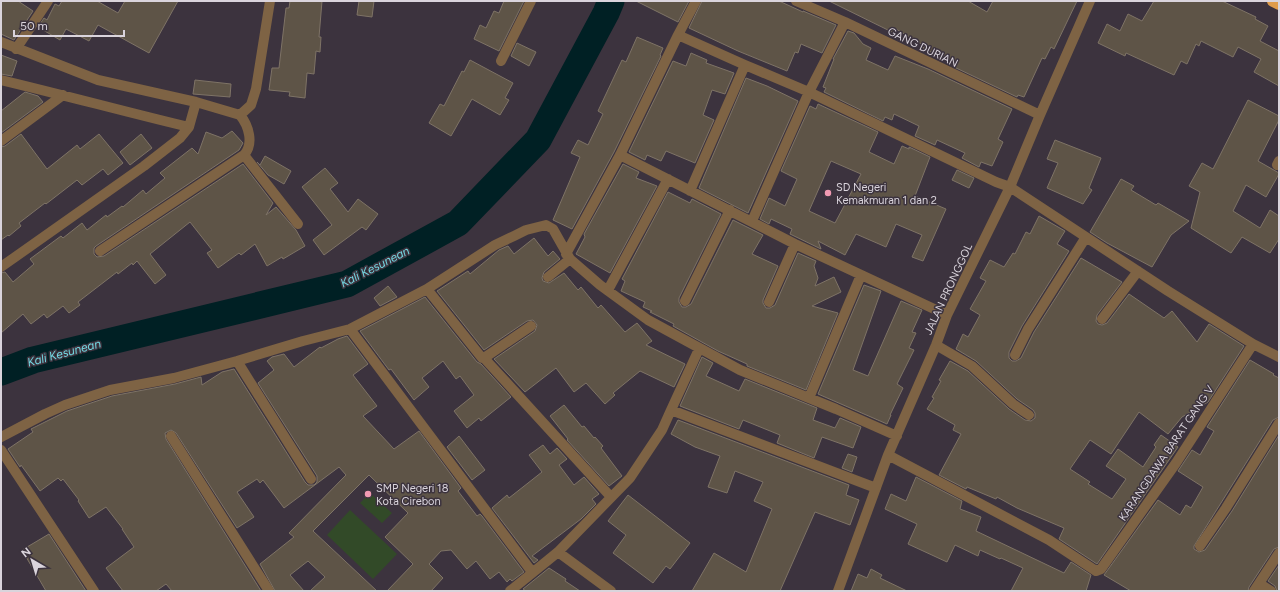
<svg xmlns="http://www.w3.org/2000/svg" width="1280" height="592" font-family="Figtree,sans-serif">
  <rect width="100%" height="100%" fill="#3c333e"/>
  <path fill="#324a28" d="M370,493L392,513L382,523L360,503Z
    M350,510L397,554L373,579L327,535Z"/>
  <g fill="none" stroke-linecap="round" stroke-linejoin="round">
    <path stroke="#002024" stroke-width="27" d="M1,372L33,360L347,284L458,223L538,140L606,13L611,1"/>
  </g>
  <path fill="#5e5447" stroke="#7e7366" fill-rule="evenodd" d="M1,1H18L33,11L14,40L1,34Z
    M62,1H97L118,13L125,1H178L149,53L98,25L89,41L66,29L60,40L38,27L44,18L47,20L55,4L59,6Z
    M290,1H322L319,37H321L320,52L316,51L314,74L307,73L305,98L289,96L290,92L269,90L272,68H279L286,8H289Z
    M359,1H374L372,17L357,15Z
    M504,1H524L499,51L474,39L480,25L486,28L494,11L499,13Z
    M636,1H689L678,22Z
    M702,1H779L803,12V11L836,25L822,53L801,44L798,53L795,52L787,71L738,51L689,28Z
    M829,1H968L987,12L993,1H1077L1054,49L1051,47L1045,59L1042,58L1024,97L1018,95L1017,97L954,67L955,64L923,48L925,46L896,29L894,33Z
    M1154,1H1222L1256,17L1255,19L1268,26L1260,41L1279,51V86L1254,72L1261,59L1238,47L1233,57L1201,41L1199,46L1196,44L1187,64L1181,61L1174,75L1126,53L1125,56L1098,43L1107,24L1120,31L1128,14L1142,21Z
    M848,31L854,33L863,44L871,48L866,60L888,70L895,56L928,69L1012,109L998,139L1003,142L992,166L981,162L979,167L962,158L965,153L937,140L935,145L915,136L919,126L894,114L892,120L885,117L883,121L824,92L826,88L823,87L834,59H833Z
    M637,37L663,48L660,55L661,56L614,152L572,229L553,220L580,157L571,153L578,140L588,145L603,114L598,111L622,60L626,62Z
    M517,43L536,52L529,66L511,56Z
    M691,53L707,60L706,63L734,73L725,94L712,90L703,115L714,120L695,163L666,151L661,161L647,155L645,160L629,152L673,61L686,66Z
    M1,55L17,61L12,76L1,74Z
    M470,60L513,83L505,98L509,100L500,115L472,99L451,136L429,123L440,104L444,106L462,71L464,72Z
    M746,78L767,86L798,101L748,213L699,188Z
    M195,80L231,84L230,97L193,94Z
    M25,92L38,96L43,102L1,133V111Z
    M1248,100L1279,116V120L1258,161L1279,173V174L1266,197L1246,185L1233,211L1260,228L1270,210L1279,216V239L1270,253L1242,237L1231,253L1191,228L1200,192L1189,186L1202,163L1213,169Z
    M818,104L878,132L869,152L894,164L902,146L909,149V147L930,157L915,196L946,209L923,261L912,257L922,235L896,224L886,247L856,234L845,255L818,241L821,249L790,234L792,229L771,219L769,224L760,219L769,198L785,206L797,179L781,171L810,106L816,109ZM831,161L861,174L835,223L809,211Z
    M232,131L243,143L239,150L96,246L94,248V254L97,257L104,256L243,164L273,203L266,215L276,207L296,230L305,246L283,259L282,257L267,266L255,244L241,255L239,253L218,268L207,253L212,250L190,222L150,254L166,275L155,284L137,261L133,265L132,263L118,274L117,272L78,302L80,305L69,313L63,306L47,318L44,314L31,324L23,314L1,333V273L5,272L13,282L34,264L30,259L61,236L63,238L82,223L87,230L106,215L107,217L122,206L123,207L143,190L146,194L165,178L160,173L192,148L198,154L206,132L222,138Z
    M21,134L47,169L77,145L80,149L99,134L123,163L108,175L103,169L82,185L77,180L46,204L45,203L19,223L21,226L9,236L8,235L1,240V147L5,146Z
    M141,134L152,148L130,165L120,152Z
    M1055,140L1101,158L1089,188L1092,190L1083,204L1047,188L1058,163L1047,159Z
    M265,156L291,171L284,184L268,175L257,162L260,165Z
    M623,164L639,172L636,178L657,186L610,273L576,254L585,237L584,234Z
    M325,168L338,183L330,189L348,212L358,199L378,214L366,230L362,227L324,255L313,240L332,225L302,187Z
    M957,170L974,178L969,188L952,180Z
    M1121,179L1134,186L1131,190L1156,205L1158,203L1189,221L1171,235L1152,267L1107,243L1090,232Z
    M668,192L690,203L692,199L721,214L679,298V302L682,307H686L691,304L733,220L763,235L752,254L778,266L763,300V303L766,308H770L775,305L798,253L816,261L814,266L818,278L815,286L834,277L841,292L812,306L838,313L806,390L747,366V364L718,351L673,326L674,324L650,312L652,311L643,307L645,302L621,291L625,281L622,279Z
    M1039,216L1065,231L1057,244L1069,251L1022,326L1009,352V358L1012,361H1016L1021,358L1034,332L1081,258L1122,282L1097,315L1096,321L1098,324L1102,325L1107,323L1129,294L1164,318L1172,311L1197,342L1209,324L1244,346L1208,402L1182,417L1168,434L1139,412L1111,454L1090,440L1070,469L1090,482L1088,484L1112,499L1126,479L1106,466L1118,449L1143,467L1156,447L1154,445L1161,435L1178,447L1097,564L1059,539L1064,528L1017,508L997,497L996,499L967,487L966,489L939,475L961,434L953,430L955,425L927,409L934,398L932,397L941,381L939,380L950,361L968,371L1009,409L1025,420L1031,421L1035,418V413L1033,410L1017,399L976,361L956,349L963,334L968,337L980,315L970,309L986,281L980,278L990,260L1004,267L1013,253L1015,254L1026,232L1030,234Z
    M534,238L548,256L553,251L560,259L544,272L542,278L543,281L549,283L564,273L578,290L581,287L598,308L601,305L625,332L637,323L652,341L646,345L685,364L674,387L640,371L613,393L615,395L605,404L586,383L574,392L556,368L525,392L494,359L535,331L537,325L533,320L527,321L484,350L437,291L468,271L470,274L499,250L508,246L514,254Z
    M864,285L881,291L853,370L868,376L901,301L922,310L912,332L916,333L909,348L914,350L897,384L903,388L890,415H891L887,424L818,394Z
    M388,286L397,297L380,306L374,298Z
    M425,297L477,362L481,364L511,397L481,421L479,418L467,428L454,411L474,395L460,376L456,379L443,361L422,378L429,387L414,400L391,369L389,370L360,331Z
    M347,336L368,364L353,375L377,406L363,416L394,449L419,431L461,488L458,491L477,516L480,514L482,516L524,572L512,581L510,579L507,582L499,572L490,579L476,561L467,569L451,550L441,551L429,564L443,578L431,591H387L413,564L385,537L408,513L369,475L313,531L377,591H310L325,577L308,561L290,575L304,591H275L260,564L294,537L289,533L346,475L339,467L284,508L263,480L260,483L257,479L237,492L254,517L237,528L176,433L171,430L165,433L166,439L261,591H172L166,584L156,591H123L106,568L134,547L122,529H123L106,507L89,518L78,501L79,500L63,479L61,481L58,478L40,491L21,465L20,467L8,449L33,432L31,429L67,411L112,396L175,384L201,377L202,385L222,372L234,369L305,482L308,485H314L317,482V476L258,383L274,370L267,361L272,357L284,354L294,367L320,347L321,348L338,339Z
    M702,357L713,363L706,376L739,391L745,379L817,408L813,420L835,428L840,418L861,427L853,448L822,437L814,458L777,443L780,435L743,420L739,429L680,406Z
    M1250,360L1274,374L1273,375L1279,378V417L1273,420L1194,546V549L1199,552L1205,550L1232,511L1279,435V547L1274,549L1249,587L1248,591H1131L1104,575L1158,500L1180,515L1186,505L1191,508L1203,487L1178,471L1192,450L1200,455L1214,431L1207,427Z
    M564,405L582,427L584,426L594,438L595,437L603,446L601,448L622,476L609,486L567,440L568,439L550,416Z
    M678,420L849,485L846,495L859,500L850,525L815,512L780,591H692L714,553L746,572L772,509L754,501L763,482L735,471L727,493L708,487L720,456L695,447L671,434Z
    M459,436L485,470L472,480L447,447Z
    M543,445L550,454L557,448L567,459L559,465L574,485L584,477L599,494L592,499L596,504L581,519L532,556L538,560L534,563L492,508L507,495L509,498L542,472L529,455Z
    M848,454L857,457L852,472L842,468Z
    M916,477L962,501L960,509L981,517L976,531L1064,573L1071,562L1091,575L1086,591H1011L1023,568L1001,558L1000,559L980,550L978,556L955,545L947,562L908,544L917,524L885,509L891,494L906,501Z
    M628,495L690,543L670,569L666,566L653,583L613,553L626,535L608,521Z
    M49,534L73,571L86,591H46L22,550Z
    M1279,565V591H1277L1275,586L1268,581Z
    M549,568L566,579L565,581L580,591H526L523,589Z
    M871,569L882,575L880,578L907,591H851L858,574L867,578Z"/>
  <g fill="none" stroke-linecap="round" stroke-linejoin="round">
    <path stroke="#7e6344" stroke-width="10" d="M796,1L845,22L1040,115
      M678,35L745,65L809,92L996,182L1010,187L1168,291L1253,344L1279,357
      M1,42L98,80L196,102L240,115L251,105L256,89L270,1
      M16,49L48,1
      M501,61L531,1
      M1,80C64,95 126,112 189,127
      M1,141L63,95
      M244,155L298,224
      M620,155L795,244L947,315
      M1277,165L1279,161
      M690,191L745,65
      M752,221L809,92L845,22
      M100,251L244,155C254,144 249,126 240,115
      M566,254L620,155L678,35L696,1
      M1,267L144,166L180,138L189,127L196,102
      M548,277L570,259
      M427,289L482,358H484L611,497
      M608,290L668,179
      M685,301L730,210
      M769,302L795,244
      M1102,319L1138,271
      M350,329L532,572
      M936,345L972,366L1013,404L1029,415
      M1015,355L1028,329L1086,237
      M484,358L531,326
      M237,361L311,479
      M809,398L861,275
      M671,410L699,349
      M171,436L269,591
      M1,437L45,414L65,405L110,390L174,378L237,361L303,341L350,329L427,289L495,245L514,236L526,230L546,225L553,229L570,259L600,285L648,320L740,370L836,409L897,436
      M1,450L94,591
      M888,455L1049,540L1096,571L1101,569L1176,463L1253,344
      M1200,546L1226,508L1279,423
      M558,552L611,591
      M1260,584L1271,591
      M510,591L558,552L630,478L662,430L671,410L876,488
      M838,591L888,455L936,345L947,315L1010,187L1040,115L1090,1
      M1254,591L1279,553"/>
    <path stroke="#df9c4b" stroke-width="12" d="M1273,1L1279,4"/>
  </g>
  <g fill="#f19ab2" stroke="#3c333e" stroke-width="1.5">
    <circle cx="828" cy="193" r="4"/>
    <circle cx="368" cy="494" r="4"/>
  </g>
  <g text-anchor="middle" stroke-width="3" stroke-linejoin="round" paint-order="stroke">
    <g font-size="11" fill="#dad4dc" stroke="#3c333e">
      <text transform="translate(923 47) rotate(26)" y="4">GANG DURIAN</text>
      <text transform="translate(948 289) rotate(-65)" y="4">JALAN PRONGGOL</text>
      <text transform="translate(1166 453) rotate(-56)" y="4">KARANGDAWA BARAT GANG V</text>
    </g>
    <g font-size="11" fill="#dad4dc" stroke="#3c333e" text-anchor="start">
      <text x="836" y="191">SD Negeri<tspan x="836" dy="13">Kemakmuran 1 dan 2</tspan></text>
      <text x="376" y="492">SMP Negeri 18<tspan x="376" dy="13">Kota Cirebon</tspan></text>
    </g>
    <g font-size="12" font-style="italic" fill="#73d8e2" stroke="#3c333e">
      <text transform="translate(375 267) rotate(-27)" y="4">Kali Kesunean</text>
      <text transform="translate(64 353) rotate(-15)" y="4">Kali Kesunean</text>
    </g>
  </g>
  <rect width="1280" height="592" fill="none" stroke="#dad4dc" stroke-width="4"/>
  <g transform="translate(32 560) rotate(322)" stroke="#3c333e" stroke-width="3" paint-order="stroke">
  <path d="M0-3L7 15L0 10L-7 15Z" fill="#dad4dc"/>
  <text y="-6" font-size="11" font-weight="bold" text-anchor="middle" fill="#dad4dc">N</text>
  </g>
  <path d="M14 30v6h110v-6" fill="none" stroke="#dad4dc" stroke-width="2"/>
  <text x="20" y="30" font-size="12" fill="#dad4dc" stroke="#3c333e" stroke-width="3" paint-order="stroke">50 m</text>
</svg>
